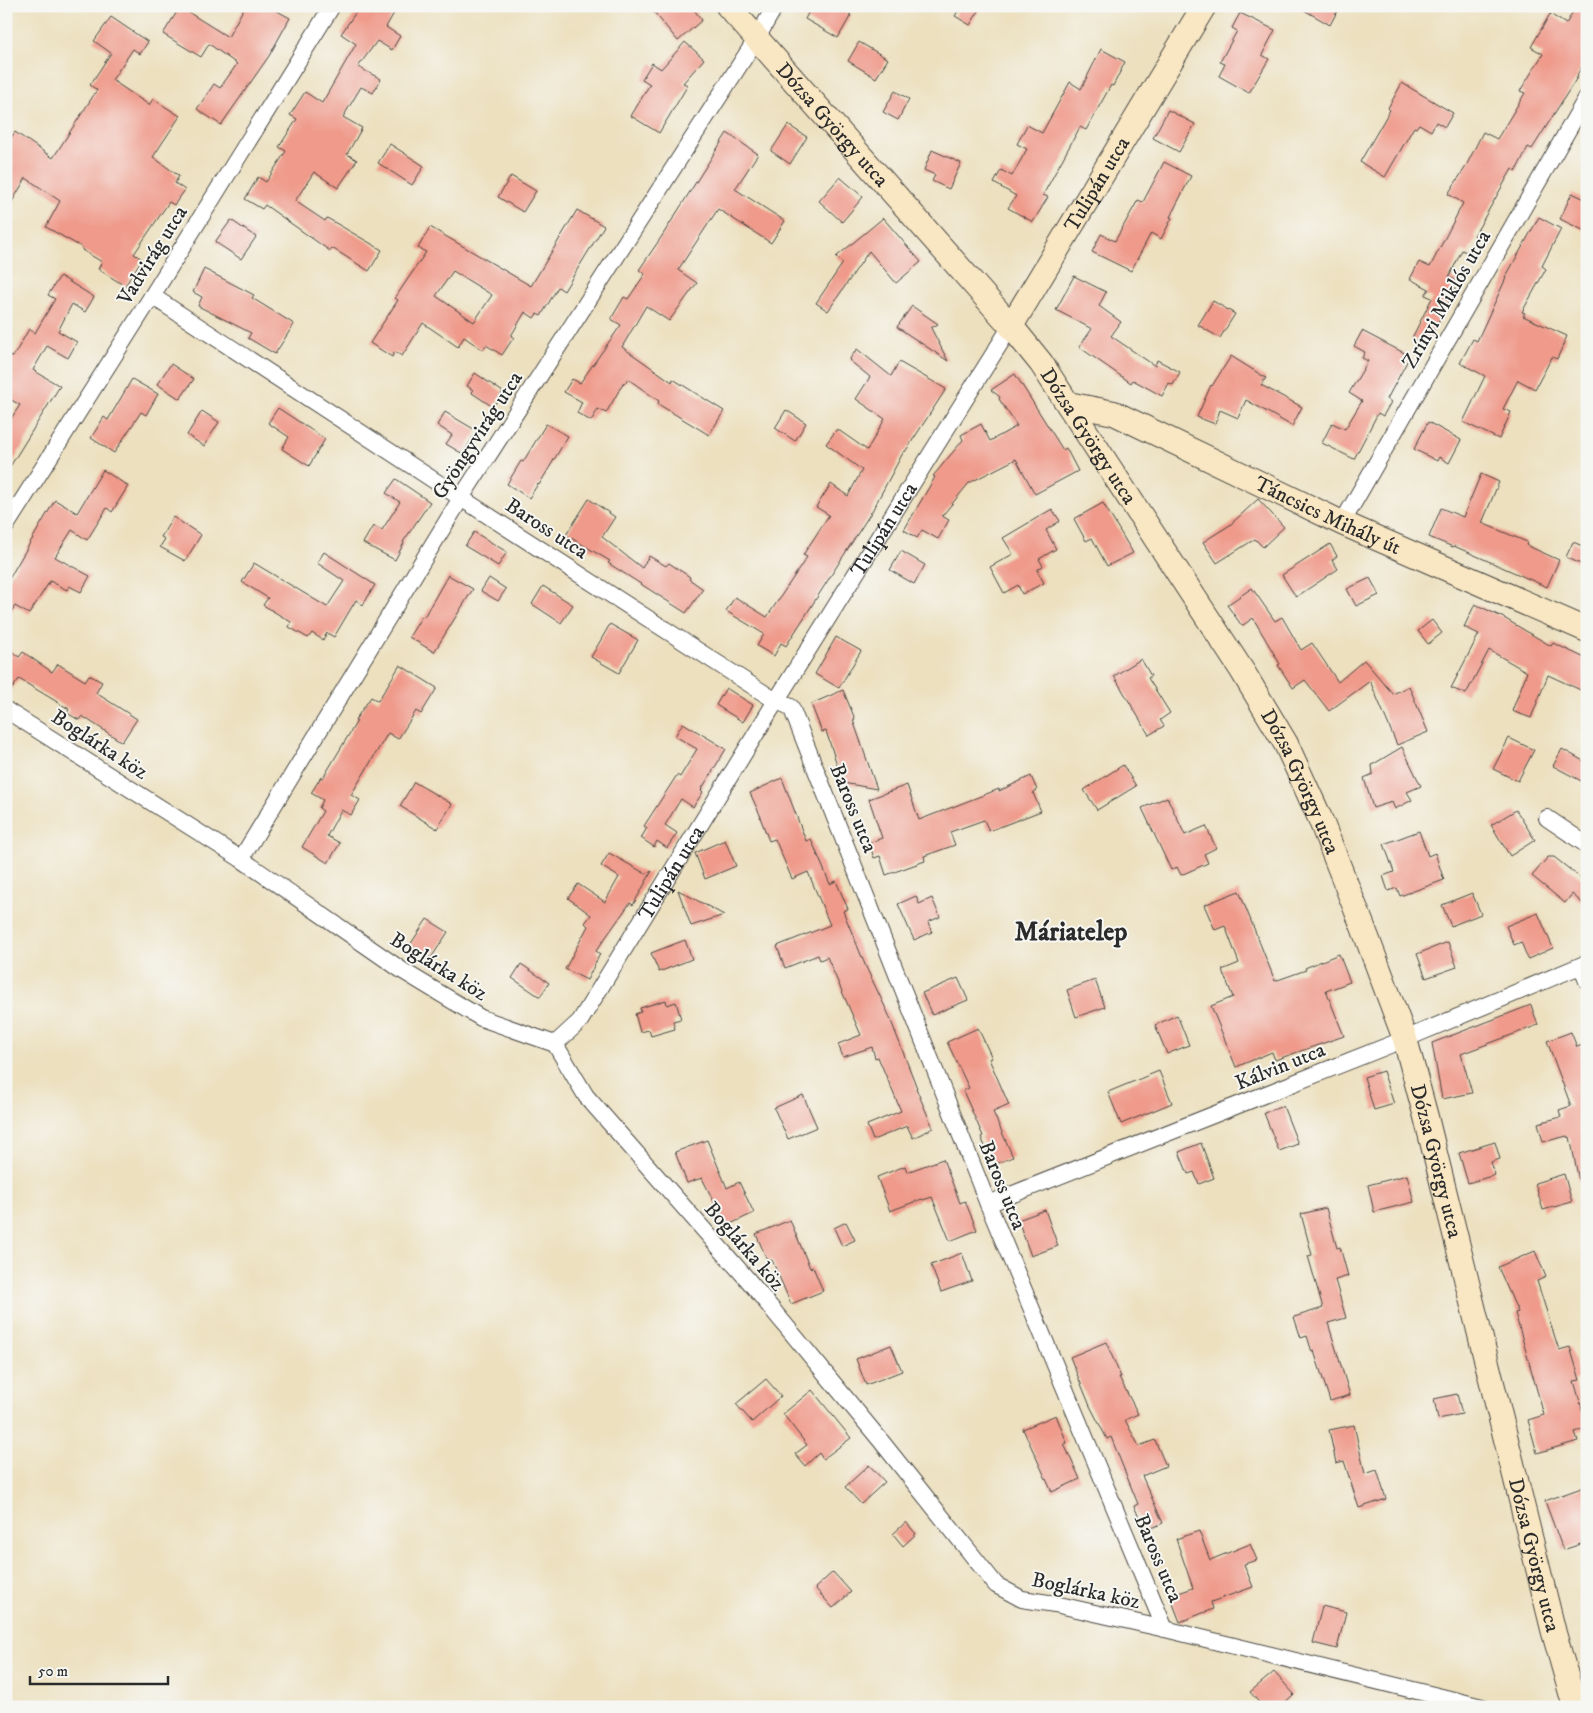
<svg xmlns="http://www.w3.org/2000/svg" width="1593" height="1713" font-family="'IM FELL DW Pica',serif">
  <rect width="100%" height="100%" fill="#f6f6f2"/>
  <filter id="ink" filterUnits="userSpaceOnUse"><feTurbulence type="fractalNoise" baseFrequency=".02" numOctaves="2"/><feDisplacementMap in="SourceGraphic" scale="10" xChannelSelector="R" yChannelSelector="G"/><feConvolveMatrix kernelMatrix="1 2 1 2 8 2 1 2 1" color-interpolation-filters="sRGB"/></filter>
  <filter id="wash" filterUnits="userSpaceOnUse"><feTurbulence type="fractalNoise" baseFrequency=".0096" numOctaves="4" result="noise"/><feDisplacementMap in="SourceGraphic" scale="20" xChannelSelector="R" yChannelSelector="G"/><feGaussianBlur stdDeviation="1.12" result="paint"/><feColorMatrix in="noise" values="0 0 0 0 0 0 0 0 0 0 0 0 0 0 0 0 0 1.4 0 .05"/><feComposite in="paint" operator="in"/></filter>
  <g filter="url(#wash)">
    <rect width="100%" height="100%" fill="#ece0bf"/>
    <g id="blocks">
      <path fill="#ef9a8a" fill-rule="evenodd" d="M245,6H268L290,18L269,56L221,125L197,109L214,84L220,88L237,64L209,44L201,57L163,34L180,7L228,37Z
        M360,6H398L386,27L400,36L392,50L377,41L358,67L381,79L373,93L361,87L343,117L362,128L347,154L357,160L338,188L314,172L295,201L325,221L327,218L382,250L369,271L332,248L330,251L265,205L262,209L245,199L258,177L266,182L286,151L279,147L297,119L290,115L305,92L322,103L356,44L341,34Z
        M649,6H691L702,20L678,41Z
        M812,6H836L851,15L838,38L805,19Z
        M961,6H982L970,25L955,16Z
        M1297,6H1340L1330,25Z
        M1576,6H1587V58L1577,75L1578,76L1532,149L1528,147L1516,171L1512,169L1474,236L1476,238L1468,253L1462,250L1449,277L1459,282L1426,345L1412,338L1432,298L1425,295L1429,289L1410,279L1419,262L1430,267L1463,203L1448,194L1465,168L1483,132L1497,139L1525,93L1520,91L1543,54L1531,47L1550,14L1566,24Z
        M1240,13L1275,30L1262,55L1269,59L1249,93L1219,76L1225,64L1220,62L1237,31L1232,28Z
        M111,17L148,42L140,54L133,49L112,80L149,105L153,99L180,116L153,157L179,176L175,183L185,190L174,205L169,202L134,254L142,259L125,286L98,269L102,262L82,250L83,248L46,227L60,201L26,178L6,212V144L15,132L53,158L97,90L90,85L111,53L94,41Z
        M685,42L704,59L683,83L688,85L659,133L631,116L650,84L642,79L652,63L661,69Z
        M859,42L888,59L876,78L848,61Z
        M1101,49L1125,62L1113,86L1111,85L1086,130L1080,127L1043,195L1048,197L1033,222L1008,208L1016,196L994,183L1001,170L1012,176L1027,149L1017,144L1027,125L1042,133L1070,82L1081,89Z
        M1402,83L1453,113L1445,127L1436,122L1431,131L1419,124L1416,128L1414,127L1385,177L1360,162L1390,110L1388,108Z
        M895,91L909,99L898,120L883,112Z
        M1168,110L1195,124L1179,152L1153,138Z
        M788,125L807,137L790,164L771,151Z
        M727,133L758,154L735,189L785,221L771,243L718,209L678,270L697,283L669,321L646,306L622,347L672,382L673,379L724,411L709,435L658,404L659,401L628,379L625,383L624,382L606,413L598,409L591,421L577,413L582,402L564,392L572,379L580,383L621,325L611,319L624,297L628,299L645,274L639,270L662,236Z
        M390,144L424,166L412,185L378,163Z
        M932,150L961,163L949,189L932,181L935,175L924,170Z
        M1164,162L1191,176L1170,217L1172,218L1161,239L1151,233L1131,271L1092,252L1101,234L1115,241L1138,200L1143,202Z
        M511,176L536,191L523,212L498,197Z
        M840,177L863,197L842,222L819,201Z
        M1572,193L1587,200V232L1560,219Z
        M577,210L604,226L564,291L558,287L541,316L537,314L534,318L525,312L511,336L514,337L502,355L486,345L483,350L464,337L458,347L423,323L402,356L395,352L392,357L370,343L398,300L395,298L426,252L418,248L430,227L531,286ZM453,271L492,295L474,322L436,296Z
        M1539,217L1561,229L1542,266L1546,269L1522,312L1525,313L1523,316L1567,336L1557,359L1552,357L1535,389L1518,380L1503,409L1511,412L1499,439L1463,422L1485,376L1460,363L1473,339L1477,341L1506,278H1505Z
        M883,218L921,262L896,283L869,251L828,311L816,303L843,263L836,257Z
        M231,220L256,237L241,259L215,242Z
        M204,269L254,295L252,298L294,324L275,354L248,338L251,333L198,306L202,297L193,292Z
        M60,276L94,297L85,312L72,304L58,331L77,342L68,358L47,346L33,370L60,386L6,473V426L20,405L6,397V354L13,357L29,329L35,333L55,299L48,295Z
        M1074,276L1106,292L1099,306L1121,322L1111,336L1155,366L1157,360L1180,372L1173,385L1169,383L1162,396L1133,380L1131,383L1079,347L1092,329L1056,310Z
        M1213,301L1235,314L1220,338L1198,325Z
        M912,306L938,324L931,328L948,361L897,327Z
        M1362,331L1410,356L1387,399L1391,402L1383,416L1378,413L1354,459L1322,443L1332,423L1345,429L1362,401L1349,393L1368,361L1362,358L1365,352L1354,346Z
        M857,349L891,376L899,362L946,389L905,452L904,451L872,511L786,646L781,643L774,656L757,646L764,634L726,611L735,597L767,617L807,557L803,555L829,515L816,507L831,484L848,496L862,470L826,444L837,429L867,450L885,419L856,399L870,377L849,360Z
        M1231,356L1266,378L1261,385L1302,407L1292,426L1246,400L1238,418L1220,410L1215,424L1197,417L1211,385L1212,386Z
        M171,364L194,379L180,399L157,384Z
        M475,373L503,392L493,407L472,393L473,390L467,386Z
        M1015,374L1063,450L1066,448L1078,471L1035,494L1016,459L969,483L942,516L949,520L938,539L922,530L917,538L904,530L935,477L933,476L963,440L961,435L981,424L990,441L1017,426L999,399L1000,397L991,390Z
        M132,379L158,394L146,415L141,412L114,453L91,438L104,417L108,420Z
        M278,408L325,439L309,466L282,449L289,437L268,423Z
        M786,410L806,423L795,441L775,428Z
        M202,411L219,422L204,446L187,435Z
        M445,412L477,431L463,454L446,444L452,435L437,425Z
        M1428,422L1461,440L1449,463L1439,457L1437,461L1414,449Z
        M546,424L568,436L539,485L538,484L529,498L507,484L521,461L523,462Z
        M103,470L128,486L112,512L107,508L87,540L72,530L55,557L90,576L81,592L69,586L67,590L50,581L29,614L15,606L6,619V584L55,500L77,513Z
        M1481,474L1499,482L1482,523L1527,542L1526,545L1559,560L1547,587L1454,546L1453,547L1429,537L1441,508L1463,517Z
        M396,479L430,502L403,542L404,543L395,560L363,543L373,526L382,530L400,502L386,493Z
        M589,499L615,517L602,537L642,568L649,556L666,566L669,563L690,577L689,579L703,589L686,613L608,563L610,561L566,535Z
        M1258,499L1284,527L1263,547L1255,539L1217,563L1203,542L1230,525Z
        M1103,503L1133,553L1107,566L1092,538L1086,541L1074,519Z
        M1052,509L1060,521L1046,530L1056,549L1039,559L1043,566L1037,570L1044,583L1022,594L1018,585L1004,593L990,567L1013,554L1003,538Z
        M173,517L201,535L185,561L160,547L165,539L161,537Z
        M474,532L507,552L498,566L465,546Z
        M1573,542L1587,548V567L1566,557Z
        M1330,544L1337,556L1332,560L1338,569L1296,597L1282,575Z
        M901,551L925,565L914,584L890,570Z
        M324,552L375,585L363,605L356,600L334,637L327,633L323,640L312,633L308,638L289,627L291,622L263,605L268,598L242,582L254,563L327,607L344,581L317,563Z
        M448,575L473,589L434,652L409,637L422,616L424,617Z
        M489,578L506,589L498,601L481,591Z
        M1370,578L1379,595L1356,606L1347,589Z
        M543,586L573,605L561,623L532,604Z
        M1252,588L1275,621L1282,617L1301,650L1312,643L1338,682L1364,660L1393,694L1409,686L1428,732L1397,745L1370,681L1329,711L1305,680L1293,688L1278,665L1280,664L1253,618L1242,626L1227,605Z
        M1475,604L1504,618L1551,646L1553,643L1587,659V693L1548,675L1531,718L1512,711L1527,672L1489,650L1466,694L1451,688L1479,634L1464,627Z
        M1432,620L1442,633L1428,644L1418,631Z
        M610,624L638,640L619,673L591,657Z
        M836,637L861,651L839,688L815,674Z
        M6,647L19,657L23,652L52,672L58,664L85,681L89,675L102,682L96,693L137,719L122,742L82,716L79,720L67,713L69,709L19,679L6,697Z
        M1141,659L1151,676L1148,678L1170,713L1160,720L1164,726L1149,735L1114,676Z
        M400,665L437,688L421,714L416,711L398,739L388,733L351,795L360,800L351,815L341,810L327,836L340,843L328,863L302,847L323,811L319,808L323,800L311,793L321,777L323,778L357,721L355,720L371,697L378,701Z
        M726,688L753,705L743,722L716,705Z
        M843,690L855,719L853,720L877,789L843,783L826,731L822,732L811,704Z
        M683,723L726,749L701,790L703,792L693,807L681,799L665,825L677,833L667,848L657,841L654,847L641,838L647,828L644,826L677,775L680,777L697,749L675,736Z
        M1509,738L1534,750L1518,781L1493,769Z
        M1402,747L1421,786L1407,792L1412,800L1395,809L1392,802L1373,808L1364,778L1373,774L1372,765Z
        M1562,749L1587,763V784L1553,766Z
        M1123,765L1136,786L1097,810L1084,790Z
        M1031,776L1037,790L1033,793L1041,811L989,831L984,820L950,832L955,845L924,856L925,861L886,875L880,856L874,858L869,843L882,838L869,799L907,785L919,820L999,789V791Z
        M782,778L806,841L811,839L830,884L836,881L848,909L843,911L866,967L888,1013L917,1088H916L933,1128L913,1138L907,1126L873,1140L867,1125L901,1111L878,1057L875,1058L872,1047L843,1057L838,1044L861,1035L827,957L820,960L818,955L785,968L777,946L830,925L808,872L792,879L775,839L769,841L760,817H761L750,793Z
        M414,782L452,804L437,829L400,806Z
        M1167,797L1185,835L1206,826L1216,848L1204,854L1208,863L1181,875L1177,867L1171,870L1142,808Z
        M1516,810L1535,840L1510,856L1491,825Z
        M1419,831L1428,856L1435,853L1444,880L1400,896L1397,888L1388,891L1383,876L1394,872L1384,844Z
        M725,840L736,866L705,879L695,853Z
        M609,853L646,874L652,871L633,905L630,903L596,951L600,954L587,980L565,969L588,926L585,923L591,915L568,898L578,884L605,902L619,877L601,866Z
        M1548,857H1554L1587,883V907L1572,894L1565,903L1532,876Z
        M678,890L724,915L691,926Z
        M1239,891L1275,981L1306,970L1305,968L1339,954L1350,982L1326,991L1344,1036L1275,1060L1272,1052L1236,1067L1211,1006L1233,997L1222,970L1239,963L1225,926L1215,930L1204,905Z
        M1472,893L1481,914L1451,926L1442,905Z
        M916,896L919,904L932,898L940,917L928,922L932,932L914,940L898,904Z
        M1538,913L1553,948L1528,959L1521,942L1514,945L1506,926Z
        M427,919L448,932L431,958L410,945Z
        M685,940L692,959L659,972L651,953Z
        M1448,942L1457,967L1426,978L1417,954Z
        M521,964L549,983L540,997L512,978Z
        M958,978L968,1000L932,1015L922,993Z
        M1095,980L1105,1007L1076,1017L1067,990Z
        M666,1000L667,1005L676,1002L681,1019L673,1021L675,1029L651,1036L649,1030L640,1032L635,1014L641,1012L640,1008Z
        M1531,1005L1538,1025L1461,1054L1472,1093L1442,1099L1432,1043Z
        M1177,1015L1189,1045L1167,1054L1155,1025Z
        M978,1028L992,1058L989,1059L1009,1105L993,1112L1013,1157L993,1165L981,1137L983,1136L963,1091L969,1088L947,1042Z
        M1571,1032L1577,1047L1587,1043V1185L1580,1186L1570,1137L1568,1138L1567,1136L1543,1142L1538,1123L1561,1117L1559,1110L1571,1106L1547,1041Z
        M1159,1071L1172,1103L1121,1124L1108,1092Z
        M1383,1071L1394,1104L1374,1110L1364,1077Z
        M803,1095L817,1127L788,1139L774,1108Z
        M1283,1106L1298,1144L1279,1151L1264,1113Z
        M707,1140L727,1188L739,1182L754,1213L726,1226L702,1178L687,1183L675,1152Z
        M1495,1142L1500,1159L1491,1162L1495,1175L1468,1183L1459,1153Z
        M1201,1143L1214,1178L1199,1184L1194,1172L1188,1174L1179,1152Z
        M943,1159L960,1203L965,1201L977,1230L950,1241L932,1197L923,1200L922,1199L890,1211L877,1177L905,1166L907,1172Z
        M1564,1174L1572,1202L1543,1210L1535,1183Z
        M1407,1175L1414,1202L1374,1212L1368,1185Z
        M1326,1208L1337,1248L1340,1247L1348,1276L1335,1280L1346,1318L1328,1323L1350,1395L1330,1401L1314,1351L1312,1352L1307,1336L1301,1338L1294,1317L1323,1308L1308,1256L1312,1255L1301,1214Z
        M1045,1210L1058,1246L1031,1256L1018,1220Z
        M790,1220L810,1268L813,1267L823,1291L791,1304L772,1260L768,1262L756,1234Z
        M846,1222L855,1240L842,1246L834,1228Z
        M1535,1251L1546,1277L1537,1281L1559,1350L1570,1347L1580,1380L1574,1381L1587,1426V1428L1575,1432L1578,1441L1537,1453L1528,1420L1544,1415L1515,1313L1518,1312L1498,1267Z
        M962,1253L972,1281L941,1292L931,1265Z
        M1106,1342L1121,1377H1119L1138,1414L1125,1420L1139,1446L1155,1440L1166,1466L1142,1476L1163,1523L1145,1531L1134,1506L1138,1504L1111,1437L1107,1439L1090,1406L1070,1357Z
        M891,1345L902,1371L866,1385L856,1359Z
        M766,1379L781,1396L752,1422L736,1404Z
        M812,1390L851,1438L823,1459L819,1453L805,1466L795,1454L807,1445L783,1414Z
        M1457,1394L1462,1414L1438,1419L1434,1399Z
        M1056,1415L1067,1443L1064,1444L1080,1479L1052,1492L1023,1429Z
        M1354,1425L1365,1474L1377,1470L1386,1499L1359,1508L1344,1461L1336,1463L1329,1430Z
        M869,1465L885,1482L861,1504L845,1487Z
        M1587,1486V1542L1563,1550L1545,1501Z
        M906,1522L916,1534L903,1546L893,1534Z
        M1199,1531L1210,1560L1250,1544L1257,1560L1244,1564L1253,1587L1211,1602L1213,1609L1180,1622L1170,1596L1193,1588L1176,1539Z
        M833,1572L851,1592L833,1608L815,1588Z
        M1322,1606L1346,1612L1337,1649L1313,1643Z
        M1274,1672L1294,1694L1280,1707H1263L1250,1692Z"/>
    </g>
  </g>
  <g filter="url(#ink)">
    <use href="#blocks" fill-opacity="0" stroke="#484641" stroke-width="1"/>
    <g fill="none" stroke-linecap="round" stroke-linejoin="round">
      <defs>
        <g id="street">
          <path d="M152,296L461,498L776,701L791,707L988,1204L1165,1629"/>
          <path d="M1342,523L1587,97"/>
          <path d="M6,526L152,296L332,6"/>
          <path d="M6,710L241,859L403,971L481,1018L555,1044L586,1096L748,1280L881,1441L996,1585L1022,1599L1055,1604L1165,1629L1482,1707"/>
          <path d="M1547,818L1587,845"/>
          <path d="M241,859L461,498L757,38L775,6"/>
          <path d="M1581,966L1587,981"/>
          <path id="s1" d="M555,1044L580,1021L776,701L1011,326"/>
          <path d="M988,1204L1405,1039L1587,963"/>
        </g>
        <g id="secondary">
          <path id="s2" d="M728,6L1011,326L1041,363L1243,672L1286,744L1319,816L1363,927L1405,1039L1426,1117L1554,1633L1575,1707"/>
          <path id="s3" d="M1011,326L1204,6"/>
          <path id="s4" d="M1068,404L1114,413L1342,523L1587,630"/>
        </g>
      </defs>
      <use href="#street" stroke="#484641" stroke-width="18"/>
      <use href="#secondary" stroke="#484641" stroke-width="26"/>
      <use href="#street" stroke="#fff" stroke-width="16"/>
      <use href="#secondary" stroke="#f9e7c3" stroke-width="24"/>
    </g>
  </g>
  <g text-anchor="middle" stroke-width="4" stroke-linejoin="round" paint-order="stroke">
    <g font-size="21" fill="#2b2b2b" stroke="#f6f6f2">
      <text dy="7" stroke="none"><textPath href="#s2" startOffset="158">Dózsa György utca</textPath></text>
      <text dy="7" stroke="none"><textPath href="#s3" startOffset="166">Tulipán utca</textPath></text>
      <text transform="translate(152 255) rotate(-58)" y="7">Vadvirág utca</text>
      <text transform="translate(1446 299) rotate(-60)" y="7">Zrínyi Miklós utca</text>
      <text transform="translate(477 435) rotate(-57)" y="7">Gyöngyvirág utca</text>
      <text dy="7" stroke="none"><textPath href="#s2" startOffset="562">Dózsa György utca</textPath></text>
      <text dy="7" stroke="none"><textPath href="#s4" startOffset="284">Táncsics Mihály út</textPath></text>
      <text transform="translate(547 528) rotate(33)" y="7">Baross utca</text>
      <text dy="7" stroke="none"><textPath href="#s1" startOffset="612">Tulipán utca</textPath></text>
      <text transform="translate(100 744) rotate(33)" y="7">Boglárka köz</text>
      <text dy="7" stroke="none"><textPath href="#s2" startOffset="968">Dózsa György utca</textPath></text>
      <text transform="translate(854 808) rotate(68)" y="7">Baross utca</text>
      <text dy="7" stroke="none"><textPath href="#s1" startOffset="208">Tulipán utca</textPath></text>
      <text transform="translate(439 966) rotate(32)" y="7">Boglárka köz</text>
      <text transform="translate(1280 1066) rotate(-22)" y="7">Kálvin utca</text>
      <text dy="7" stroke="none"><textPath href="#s2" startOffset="1372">Dózsa György utca</textPath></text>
      <text transform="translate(1003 1185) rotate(68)" y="7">Baross utca</text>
      <text transform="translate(745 1246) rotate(49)" y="7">Boglárka köz</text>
      <text dy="7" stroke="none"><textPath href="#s2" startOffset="1778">Dózsa György utca</textPath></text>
      <text transform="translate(1159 1558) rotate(67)" y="7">Baross utca</text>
      <text transform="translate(1086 1590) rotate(12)" y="7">Boglárka köz</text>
    </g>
    <g font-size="26" font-weight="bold" fill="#2b2b2b" stroke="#f6f6f2">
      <text x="1071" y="940">Máriatelep</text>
    </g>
  </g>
  <rect width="1593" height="1713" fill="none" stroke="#f6f6f2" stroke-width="25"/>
  <path d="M30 1676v8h138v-8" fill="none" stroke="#2b2b2b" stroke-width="2.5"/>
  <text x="38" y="1676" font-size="15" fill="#2b2b2b" stroke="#f6f6f2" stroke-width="4" paint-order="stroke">50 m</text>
</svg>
